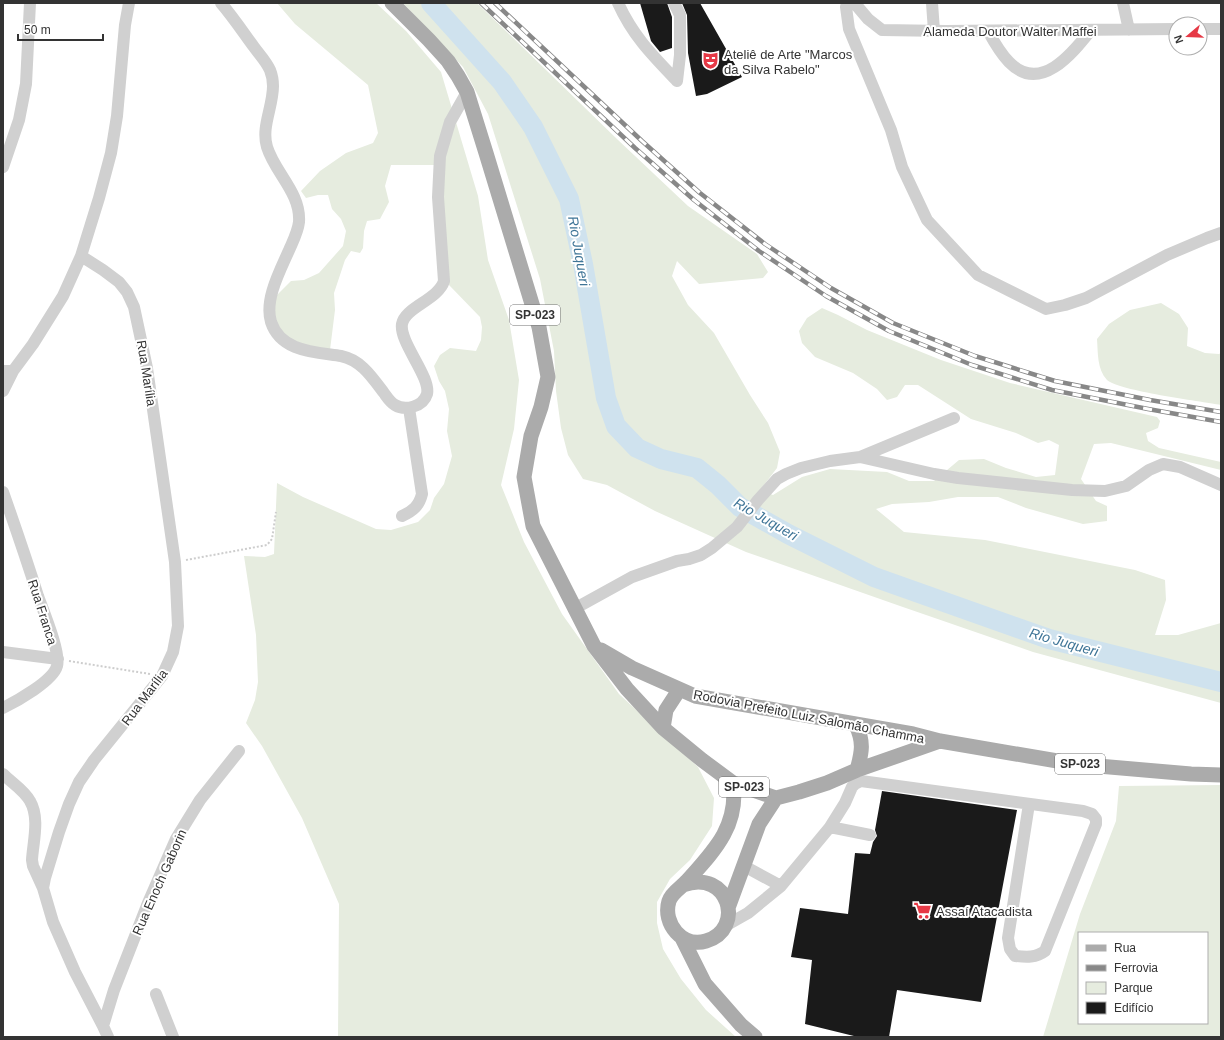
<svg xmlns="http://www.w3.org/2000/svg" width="1224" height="1040" font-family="Helvetica,sans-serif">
  <rect width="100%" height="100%" fill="#fff"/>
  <path fill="#e6ecdf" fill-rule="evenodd" d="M277,3H376L406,31L441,72L478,196L488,260L509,320L519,380L514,429L501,485L524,542L562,614L619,694L698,767L714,798L712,826L690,860L670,879L657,902V923L663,949L681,979L706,1010L736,1037H338L339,904L302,818L262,746L246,723L255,700L258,682L256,635L244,556L265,557L274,554L277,483L303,497L376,529L391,530L418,522L430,510L434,498L444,484L452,456L447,431L449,409L445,391L439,381L434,366L440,355L450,348L476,351L481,340L482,327L480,317L449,285L447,258L434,165H391L385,186L389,202L380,219L367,221L364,231L363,248L360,253L351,251L345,260L334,293L335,310L330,350L290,343L274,322L275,297L291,281L304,280L319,273L343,246L346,231L341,219L332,209L328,195H318L306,198L301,191L320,171L346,153L373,143L378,133L368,85L295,24Z
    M403,3H477L617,139L688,206L757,254L768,272L763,278L699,284L677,261L672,276L688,305L714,333L750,395L768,423L780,452L777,468L760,490L773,495L802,477L830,469L887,472L909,481H934L959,460L984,459L1006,468L1036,477L1055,475L1059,445L1049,440L1038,443L1016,433L971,419L918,385H905L897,397L887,400L877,389L853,373L815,357L802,343L799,331L807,318L822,308L838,315L867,330L941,360L1010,383L1157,417L1160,421L1158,428L1146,433L1148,441L1159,448L1221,462V470L1111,443L1094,444L1081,479L1096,501L1107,506V521L1083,524L1026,508L998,497H958L929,502L892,504L876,509L904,532L985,540L1135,570L1165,580L1166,600L1155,635H1178L1221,623V703L1033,652L900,606L746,552L655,511L607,485L583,479L568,455L561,428L556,391L554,351L540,279L488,114L463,67Z
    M1161,303L1179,314L1188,328L1187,346L1205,353L1219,354L1221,353V405C1200,401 1119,391 1107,380C1097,369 1098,353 1097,339L1109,324L1130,310Z
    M1221,785V1037H1043L1080,914L1116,821L1119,786ZM1079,933H1207V1023H1079Z"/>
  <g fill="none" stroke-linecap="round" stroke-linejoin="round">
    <path stroke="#cfe2ee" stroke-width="20" d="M431,3L502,82L533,127L569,199L583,264L606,398L616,426L637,448L661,459L697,468L718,485L740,507L788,534L874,577L1049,639L1221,682"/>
  </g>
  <path fill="#1a1a1a" d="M640,3H667L672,17V48L660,52L651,41Z
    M682,3H700L742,77L707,94L696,96L688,53L687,15Z
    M882,791L1017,810L981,1002L897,990L889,1037H858L805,1024L812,960L791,957L800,908L848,914L855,853L870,854L873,842L877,836L875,830Z"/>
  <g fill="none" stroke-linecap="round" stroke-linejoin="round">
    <path stroke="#cdcdcd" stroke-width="2" stroke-dasharray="2 2" stroke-linecap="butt" d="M186,560L267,545L272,539L276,512
      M69,661L150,674"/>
    <path stroke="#d0d0d0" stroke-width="12" d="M221,3C233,17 243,32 254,47C259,54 266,61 270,70C272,75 273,81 273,86C273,107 261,127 267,147C275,173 301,193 299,222C298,231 294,239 290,248C281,269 264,299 271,322C281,352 315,352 341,356C361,360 372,377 384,393C387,397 390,402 395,405C405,411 423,407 427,394C431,377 399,342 402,324C405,307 438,300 444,281L438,197L440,156L450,122L467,92
      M618,3C633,36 652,55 677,81
      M674,3L680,15V55L677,81
      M847,3L846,7L849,29L891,130L902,167L927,220L978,275L1046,309L1065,305L1086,298L1167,255L1207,238L1221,233
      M857,3V6L868,19L882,30L946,31L1176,29
      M932,3L934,31
      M1123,3L1129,30
      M1200,29H1221
      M988,31C994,42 1000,53 1009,62C1040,94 1072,54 1091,30
      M3,167L19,120L26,84L30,3
      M81,256L103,270L119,282L127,292L134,307L147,368L175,562L178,626L173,652L162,676L94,760L79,782L69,804L59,832L45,878L43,888L53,922L75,972L103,1026L108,1037
      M3,371H13L33,344L63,296L81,256L99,198L111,153L117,116L125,25L129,3
      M3,391L13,371
      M860,457L954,418
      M3,492C15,526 27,561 38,596C43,610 61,653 57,666C53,681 17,701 3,708
      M402,516C413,511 419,506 422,494L409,408
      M574,609L632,577L677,561L689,559L701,555L712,548L737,527L758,500L777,479L786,474L801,468L830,461L860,457L934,474L958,478L1072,490L1105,491L1126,486L1149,470L1163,464L1180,467L1221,485
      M3,652L58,659
      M3,774C12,783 24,790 30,801C40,818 33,842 32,860L33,866L43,888
      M830,827L845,803L852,787L855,784L861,781L1083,811L1092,814L1096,819V824L1045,951C1036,958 1026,957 1015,956L1010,949L1008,938L1029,804
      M744,866L781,886
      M725,926L748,913L781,886L830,827L870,835
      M156,994L173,1037
      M103,1026L114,990L148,903L176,839L200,800L239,751"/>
    <path stroke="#ababab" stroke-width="15" d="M392,3L429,40L448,61L458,76L467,92L486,153L539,327L548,377L541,407L531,436L524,477L533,526L594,646L627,689L663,728L702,760L733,783L776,798L799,792L827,783L857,770L940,741
      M601,650L632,668L695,696L913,734L940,741L1075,764L1191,774L1221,775
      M856,725C864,742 862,752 857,770
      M663,728L666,710L679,690
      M683,885C729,868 746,929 706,941C683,948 662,924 669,901C672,892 681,888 687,881C714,851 739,826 733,783
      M728,908L759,824L776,798
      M682,938L705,984L741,1025L755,1037"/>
    <defs>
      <path id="rail" d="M481,3L635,148L694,200L759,251L826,296L889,331L972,365L1052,390L1148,409L1221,422
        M495,3L642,141L700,193L765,244L831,288L893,323L975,356L1055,381L1150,400L1221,412"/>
    </defs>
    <use href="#rail" stroke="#888" stroke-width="4.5"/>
    <use href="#rail" stroke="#fff" stroke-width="3" stroke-dasharray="9" stroke-linecap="butt"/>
  </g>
  <defs>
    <symbol id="theatre-bare" viewBox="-9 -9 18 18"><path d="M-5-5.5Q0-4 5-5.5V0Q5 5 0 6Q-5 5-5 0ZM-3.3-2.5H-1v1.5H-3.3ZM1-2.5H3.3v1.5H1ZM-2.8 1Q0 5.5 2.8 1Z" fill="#e63946" stroke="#fff" stroke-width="2.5" paint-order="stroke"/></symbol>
    <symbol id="supermarket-bare" viewBox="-9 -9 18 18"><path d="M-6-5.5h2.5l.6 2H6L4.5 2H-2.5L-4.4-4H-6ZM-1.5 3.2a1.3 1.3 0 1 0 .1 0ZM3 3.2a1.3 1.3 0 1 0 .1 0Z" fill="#e63946" stroke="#fff" stroke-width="2.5" paint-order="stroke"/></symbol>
  </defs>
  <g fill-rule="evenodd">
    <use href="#theatre-bare" x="698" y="48" width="25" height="25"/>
    <use href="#supermarket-bare" x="910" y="898" width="25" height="25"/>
  </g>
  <g text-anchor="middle" stroke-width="4" stroke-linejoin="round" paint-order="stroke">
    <g fill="#fff" stroke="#707070" stroke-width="1">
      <rect x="510" y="305" width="50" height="20" rx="3"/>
      <rect x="1055" y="754" width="50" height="20" rx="3"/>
      <rect x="719" y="777" width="50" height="20" rx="3"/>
    </g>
    <g font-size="12" font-weight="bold" fill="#333">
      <text x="535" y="319">SP-023</text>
      <text x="1080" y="768">SP-023</text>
      <text x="744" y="791">SP-023</text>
    </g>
    <g font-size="13" fill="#333" stroke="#fff">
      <text x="1010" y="36">Alameda Doutor Walter Maffei</text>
      <text transform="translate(147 373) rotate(81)" y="5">Rua Marília</text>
      <text transform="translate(43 612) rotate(72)" y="5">Rua Franca</text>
      <text transform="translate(144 697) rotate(-53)" y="5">Rua Marília</text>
      <text transform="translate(809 716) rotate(11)" y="5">Rodovia Prefeito Luiz Salomão Chamma</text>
      <text transform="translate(159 882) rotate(-66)" y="5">Rua Enoch Gaborin</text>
    </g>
    <g font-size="13" fill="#333" stroke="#fff" text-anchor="start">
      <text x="724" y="59">Ateliê de Arte "Marcos<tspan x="724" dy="15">da Silva Rabelo"</tspan></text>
      <text x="936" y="916">Assaí Atacadista</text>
    </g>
    <g font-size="14" font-style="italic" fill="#3f7597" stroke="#fff">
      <text transform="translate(579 251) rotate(80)" y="5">Rio Juqueri</text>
      <text transform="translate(766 519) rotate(30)" y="5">Rio Juqueri</text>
      <text transform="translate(1064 642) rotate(16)" y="5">Rio Juqueri</text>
    </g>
  </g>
  <rect width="1224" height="1040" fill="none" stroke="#333333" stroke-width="8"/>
  <rect x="1078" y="932" width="130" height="92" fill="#ffffff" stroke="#adadad"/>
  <rect x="1086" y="945" width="20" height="6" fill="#ababab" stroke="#adadad"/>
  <text x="1114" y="952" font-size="12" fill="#333333">Rua</text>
  <rect x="1086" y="965" width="20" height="6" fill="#888888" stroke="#adadad"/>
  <text x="1114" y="972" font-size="12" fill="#333333">Ferrovia</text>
  <rect x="1086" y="982" width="20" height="12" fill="#e6ecdf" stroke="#adadad"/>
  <text x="1114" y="992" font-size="12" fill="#333333">Parque</text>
  <rect x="1086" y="1002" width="20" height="12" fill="#1a1a1a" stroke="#adadad"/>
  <text x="1114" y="1012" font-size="12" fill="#333333">Edifício</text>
  <g transform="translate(1188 36) rotate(251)"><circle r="19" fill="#ffffff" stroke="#adadad"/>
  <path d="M0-3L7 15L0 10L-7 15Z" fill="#e63946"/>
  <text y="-6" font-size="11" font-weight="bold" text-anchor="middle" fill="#333333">N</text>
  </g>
  <path d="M18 34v6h85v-6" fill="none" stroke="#333333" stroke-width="2"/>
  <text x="24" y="34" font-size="12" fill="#333333" stroke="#ffffff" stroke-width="3" paint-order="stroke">50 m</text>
</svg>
